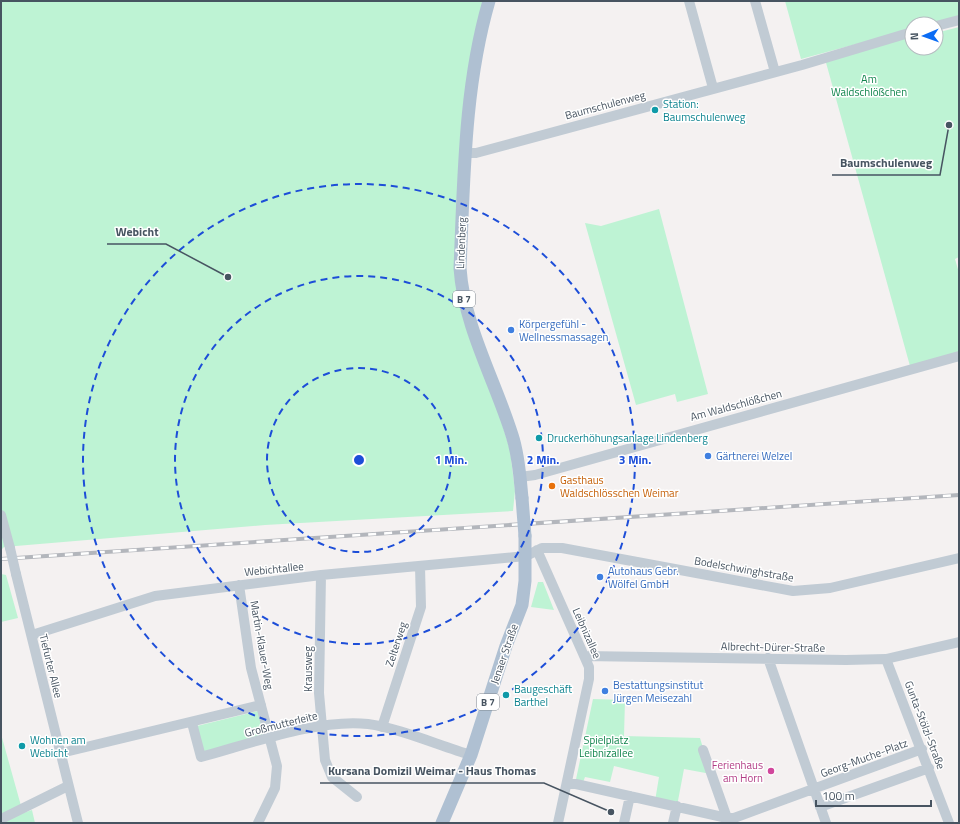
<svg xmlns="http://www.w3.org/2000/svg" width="960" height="824" font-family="'Titillium Web',sans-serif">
  <rect width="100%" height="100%" fill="#f4f1f1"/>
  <path fill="#bef3d4" d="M1,1H484L455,268L510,450L515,491L513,511L265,525L4,547L1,550Z
    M785,1H959V16L929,24H912V29L801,59Z
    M959,27V257L955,259L959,273V352L910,366L825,59L912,35V48H936V33Z
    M659,209L708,394L677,402L675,394L636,405L585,223L601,226Z
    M1,574L6,575L18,618L1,622Z
    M538,582H543L554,610L531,607Z
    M593,699L625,700L624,736L700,738L711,774L684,769L677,806L655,801L659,777L614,766L610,782L585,777L582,785L575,784Z
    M258,711L265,736L204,752L197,726Z
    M1,734L23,813L32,810L35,823H1Z"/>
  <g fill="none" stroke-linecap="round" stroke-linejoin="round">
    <path stroke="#c1cbd4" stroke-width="10" d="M689,1L713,88
      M755,1L775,72
      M936,26L959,20
      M465,153H476L802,65L912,32
      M520,477L535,475L959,356
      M1,515L10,548
      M537,550L589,667V679L558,823
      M16,574L78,823
      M321,575L319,693L325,760L332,777L357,797
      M239,585L251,668L277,766L275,788L258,823
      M32,635L155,596L321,575L526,556L542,548H562L793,591L830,588L959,558
      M584,656L846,660L886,659L959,642
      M768,658L826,823
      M886,659L949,823
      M192,723L201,757C249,744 320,718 368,724C399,728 440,746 471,755
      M382,727L421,607L420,566
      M703,750L727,818
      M61,753L261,705
      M567,782L727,818H734L922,749
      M820,807L929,768
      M1,819L68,786
      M624,823L630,796
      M673,823L677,806"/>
    <path stroke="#afc0d2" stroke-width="13" d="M489,1C464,87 464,179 460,268C464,327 495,380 512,435C519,456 520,478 522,498
      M442,823L471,755L506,646L522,605L525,581V536"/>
    <defs>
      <path id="rail" d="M1,559L959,495"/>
    </defs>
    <use href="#rail" stroke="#b3b6bc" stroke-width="4"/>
    <use href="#rail" stroke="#fff" stroke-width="2.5" stroke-dasharray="8" stroke-linecap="butt"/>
    <path stroke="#c1cbd4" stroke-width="10" d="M10,548L16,574"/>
    <path stroke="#afc0d2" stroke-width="13" d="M522,498L525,536"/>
  </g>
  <g fill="none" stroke="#1d4ed8" stroke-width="2" stroke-dasharray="7 5">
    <circle cx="359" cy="460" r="92"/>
    <circle cx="359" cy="460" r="184"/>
    <circle cx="359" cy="460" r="276"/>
  </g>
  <g fill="#0f9aa8" stroke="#fff" stroke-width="1.5">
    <circle cx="655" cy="110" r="4"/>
    <circle cx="539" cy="438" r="4"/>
    <circle cx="506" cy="695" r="4"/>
    <circle cx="22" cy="746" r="4"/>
  </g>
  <g fill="#3f7fe0" stroke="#fff" stroke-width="1.5">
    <circle cx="511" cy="330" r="4"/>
    <circle cx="708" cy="456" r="4"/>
    <circle cx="600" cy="577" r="4"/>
    <circle cx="605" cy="691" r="4"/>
  </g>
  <circle fill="#e8710a" stroke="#fff" stroke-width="1.5" cx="552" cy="486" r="4"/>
  <circle fill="#d1479c" stroke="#fff" stroke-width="1.5" cx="771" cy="771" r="4"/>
  <g text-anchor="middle" stroke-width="3" stroke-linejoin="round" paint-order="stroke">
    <g fill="#fff" stroke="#7e8790" stroke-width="1">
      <rect x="453" y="291" width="22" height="16" rx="3"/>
      <rect x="477" y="694" width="22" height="16" rx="3"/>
    </g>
    <g font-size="10" font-weight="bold" fill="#475461">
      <text x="464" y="303">B 7</text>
      <text x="488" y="706">B 7</text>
    </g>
    <g font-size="11" fill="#10844c" stroke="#fff">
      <text x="869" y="83">Am<tspan x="869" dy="13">Waldschlößchen</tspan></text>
      <text x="606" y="744">Spielplatz<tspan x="606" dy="13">Leibnizallee</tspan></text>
    </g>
    <g font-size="11" fill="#0d838f" stroke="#fff" text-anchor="start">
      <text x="663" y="108">Station:<tspan x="663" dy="13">Baumschulenweg</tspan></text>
      <text x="547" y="442">Druckerhöhungsanlage Lindenberg</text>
      <text x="514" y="693">Baugeschäft<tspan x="514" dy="13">Barthel</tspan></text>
      <text x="30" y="744">Wohnen am<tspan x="30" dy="13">Webicht</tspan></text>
    </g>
    <g font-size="11" fill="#475461" stroke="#fff">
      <text transform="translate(605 105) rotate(-15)" y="4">Baumschulenweg</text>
      <text transform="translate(461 243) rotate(-88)" y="4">Lindenberg</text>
      <text transform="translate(736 405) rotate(-15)" y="4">Am Waldschlößchen</text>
      <text transform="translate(274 569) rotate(-6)" y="4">Webichtallee</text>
      <text transform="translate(744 569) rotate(10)" y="4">Bodelschwinghstraße</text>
      <text transform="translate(587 633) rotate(66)" y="4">Leibnizallee</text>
      <text transform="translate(396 644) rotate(-72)" y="4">Zelterweg</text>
      <text transform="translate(262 645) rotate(80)" y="4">Martin-Klauer-Weg</text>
      <text transform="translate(773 647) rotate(1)" y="4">Albrecht-Dürer-Straße</text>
      <text transform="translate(504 654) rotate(-71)" y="4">Jenaer Straße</text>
      <text transform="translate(51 666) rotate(76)" y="4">Tiefurter Allee</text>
      <text transform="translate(308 669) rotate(-90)" y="4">Krausweg</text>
      <text transform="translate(281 724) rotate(-14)" y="4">Großmutterleite</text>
      <text transform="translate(925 725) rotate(69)" y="4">Gunta-Stölzl-Straße</text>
      <text transform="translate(864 758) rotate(-20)" y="4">Georg-Muche-Platz</text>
    </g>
    <g font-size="11" fill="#366cbe" stroke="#fff" text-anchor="start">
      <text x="519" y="328">Körpergefühl -<tspan x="519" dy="13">Wellnessmassagen</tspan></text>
      <text x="716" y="460">Gärtnerei Welzel</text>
      <text x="608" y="575">Autohaus Gebr.<tspan x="608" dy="13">Wölfel GmbH</tspan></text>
      <text x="613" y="689">Bestattungsinstitut<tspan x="613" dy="13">Jürgen Meisezahl</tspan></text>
    </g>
    <g font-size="11" fill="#c56008" stroke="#fff" text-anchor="start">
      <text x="560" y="484">Gasthaus<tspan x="560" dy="13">Waldschlösschen Weimar</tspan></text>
    </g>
    <g font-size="11" fill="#b23c85" stroke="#fff" text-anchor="end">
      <text x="763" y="769">Ferienhaus<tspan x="763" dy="13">am Horn</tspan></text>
    </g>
  </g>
  <circle cx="359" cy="460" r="6" fill="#1d4ed8" stroke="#fff" stroke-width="2"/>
  <g font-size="12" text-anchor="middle" font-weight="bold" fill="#1d4ed8" stroke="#fff" stroke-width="3" stroke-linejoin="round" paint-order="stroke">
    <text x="451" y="464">1 Min.</text>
    <text x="543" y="464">2 Min.</text>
    <text x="635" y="464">3 Min.</text>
  </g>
  <path fill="none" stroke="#475461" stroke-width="1.5" d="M949 125L940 175H832M228 277L166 244H107M611 812L544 783H320"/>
  <g fill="#475461" stroke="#fff" stroke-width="1.5">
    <circle cx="949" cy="125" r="4"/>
    <circle cx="228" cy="277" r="4"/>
    <circle cx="611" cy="812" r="4"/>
  </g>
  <g font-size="12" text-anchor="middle" font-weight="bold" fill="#475461" stroke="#fff" stroke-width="3" stroke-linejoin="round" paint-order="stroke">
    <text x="886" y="167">Baumschulenweg</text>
    <text x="137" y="236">Webicht</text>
    <text x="432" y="775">Kursana Domizil Weimar - Haus Thomas</text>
  </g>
  <rect width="960" height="824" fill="none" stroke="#475461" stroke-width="4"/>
  <g transform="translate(924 36) rotate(268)"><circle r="19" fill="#ffffff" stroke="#b5bbc0"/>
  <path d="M0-3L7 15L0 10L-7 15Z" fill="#0b6cf4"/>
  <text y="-6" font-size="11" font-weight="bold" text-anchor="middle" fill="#475461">N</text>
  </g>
  <path d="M816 800v6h115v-6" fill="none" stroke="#475461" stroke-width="2"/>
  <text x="822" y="800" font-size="12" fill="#475461" stroke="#ffffff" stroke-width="3" paint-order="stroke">100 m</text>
</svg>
